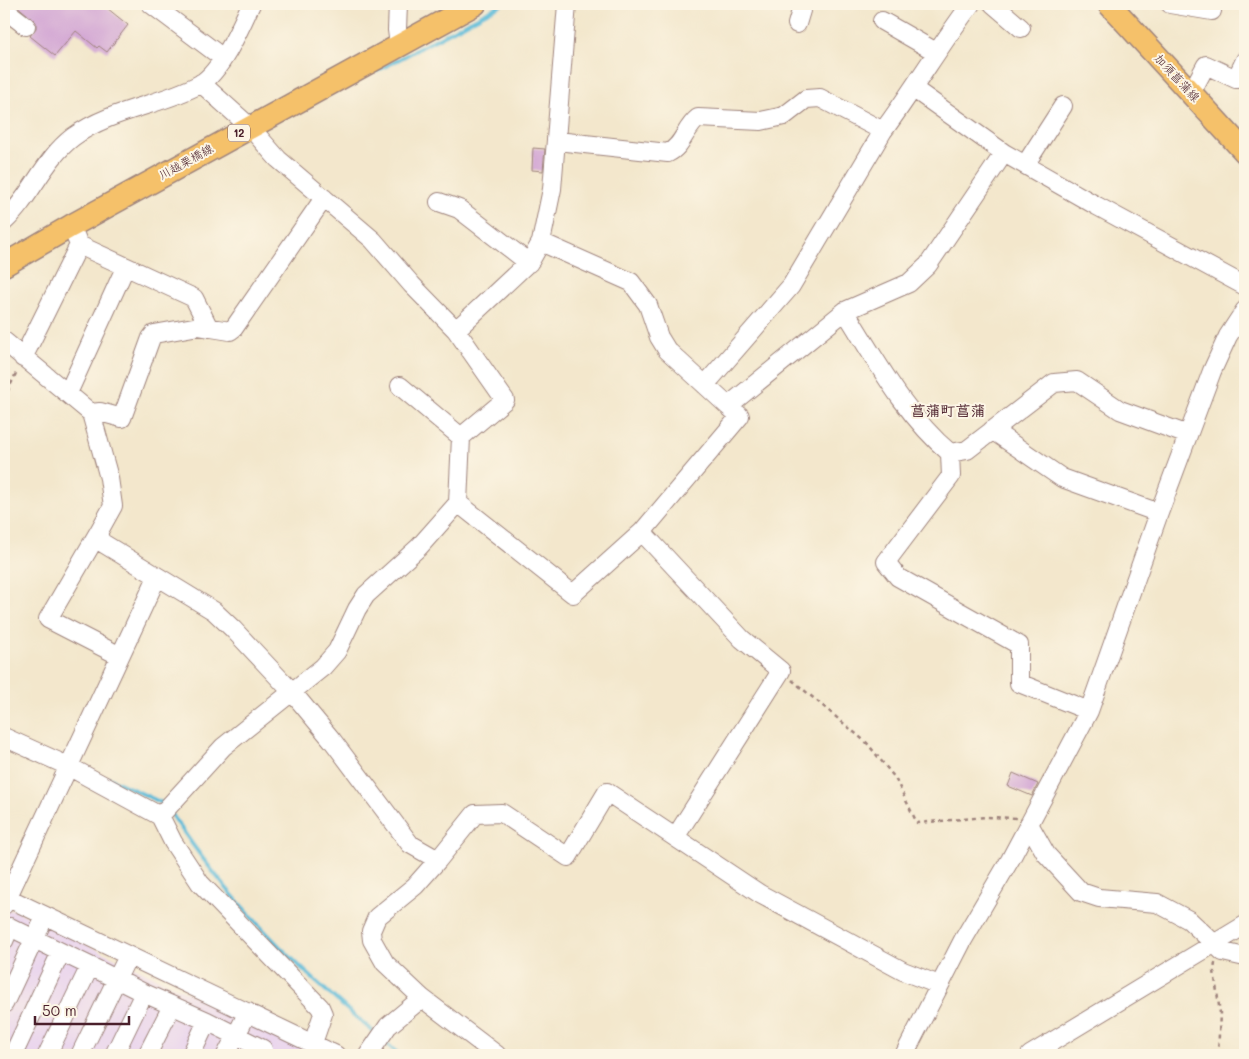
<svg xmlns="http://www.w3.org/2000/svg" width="1249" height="1059" font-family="Mali,'Klee One',sans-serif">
  <rect width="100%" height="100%" fill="#fcf5e5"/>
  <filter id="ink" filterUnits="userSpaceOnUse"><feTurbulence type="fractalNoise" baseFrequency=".02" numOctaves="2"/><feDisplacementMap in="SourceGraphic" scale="10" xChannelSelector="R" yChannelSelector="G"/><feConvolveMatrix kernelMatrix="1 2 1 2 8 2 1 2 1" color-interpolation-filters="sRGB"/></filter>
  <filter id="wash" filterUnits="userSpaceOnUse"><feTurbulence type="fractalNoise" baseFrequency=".0096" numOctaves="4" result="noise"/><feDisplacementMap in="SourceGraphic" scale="20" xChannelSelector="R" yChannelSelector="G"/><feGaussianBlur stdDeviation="1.12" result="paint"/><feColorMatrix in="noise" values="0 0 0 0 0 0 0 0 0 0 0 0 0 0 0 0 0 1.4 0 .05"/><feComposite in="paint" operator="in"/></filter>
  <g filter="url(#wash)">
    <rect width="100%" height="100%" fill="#f3e7cc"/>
    <path fill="#e8d2ee" d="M14,910L319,1055H4V915L6,911Z"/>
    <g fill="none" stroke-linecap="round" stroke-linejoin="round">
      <path stroke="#5bbbd9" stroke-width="4" d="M377,71L502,4
        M4,279L27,264
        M109,778L164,804
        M171,813C228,901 296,967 376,1034
        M383,1041L400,1055"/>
    </g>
    <g id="blocks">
      <path fill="#d3a7d4" d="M15,4H102L128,25L107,52L99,46L97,48L76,31L55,56L30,36L36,28V22Z
        M533,148L545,149L543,171L532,170Z
        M1013,773L1038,784L1032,796L1008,786Z"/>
    </g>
  </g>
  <g filter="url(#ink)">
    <use href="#blocks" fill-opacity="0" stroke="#9e837c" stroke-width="1"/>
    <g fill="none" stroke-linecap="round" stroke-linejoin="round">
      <defs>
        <path id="minor" d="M151,4L223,58
          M398,4L397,30L399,45
          M993,4L1021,28
          M1170,4L1212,11
          M4,9L26,26
          M882,21L936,52
          M797,24L803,4
          M201,83L250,127L278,159L373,240L412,285L456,330L505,400L461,437L458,503
          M914,89L1004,153L1097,206L1245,286
          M1191,93L1206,65L1236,79L1245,60
          M557,141L668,153C683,146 685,128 698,118L761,121L784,116L806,99L820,98L883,131C914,89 940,45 971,4
          M1025,165L1063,106
          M439,202L459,209L529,263
          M4,222C31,197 44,159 73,137C111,109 160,106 200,84C222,71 241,26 251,4
          M541,242L631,282L648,305L659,337L667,350L728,406
          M79,245L194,298L209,328
          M845,311C876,360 905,415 950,453L967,450L1054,383L1077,381L1120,410L1188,435
          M456,330L531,260L541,242L552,189L567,4
          M4,341L91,413L109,478L113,506L98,533L101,542L214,611L233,629L293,693L332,740L410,844L438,860L475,814L502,813L568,857L607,792L760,894L903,971L939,985
          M23,358L79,245L75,235
          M705,385L791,286L883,131
          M400,386L461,437
          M68,393L125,268
          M91,413L100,412L122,418L151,338L154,334L199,326L230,331L234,328L324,198
          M992,430L1062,478L1159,513
          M950,453L951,476L886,562L898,577L1019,645V683L1089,711
          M642,532L742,639L781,671L676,836
          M98,533L48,619L120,656
          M4,737L68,766L160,816L173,842L200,883L320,1007L323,1014L313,1043
          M160,816L223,747L323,667L337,651L357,609L366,595L419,547L458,503L573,594L642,532L740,416L728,406L845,311L909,283L928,265L1004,153
          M1029,824L1046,854L1081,892L1099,898L1157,903L1189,920L1223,952L1245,957
          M438,860L415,886L377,917L371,931L372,940L385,963L422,998L497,1055
          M4,896L336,1055
          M4,905L157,577
          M4,941L10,927L61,952L13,1055
          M61,952L90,966
          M144,993L207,1021
          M4,1004L45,916
          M47,1055L90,966L144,993L114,1055
          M80,1055L128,956
          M147,1055L172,1006
          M191,1055L207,1021L263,1049L260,1055
          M226,1055L248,1012
          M368,1055L388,1026L422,998
          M904,1055L963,940L1010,860L1089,711L1159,513L1212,371L1228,336L1245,310
          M1030,1055L1245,925"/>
        <path id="major" d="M1109,4L1245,152
          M4,265L71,226L475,4"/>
      </defs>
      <use href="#minor" stroke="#9e837c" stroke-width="20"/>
      <use href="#major" stroke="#9e837c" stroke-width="25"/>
      <path stroke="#9e837c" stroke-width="2.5" stroke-dasharray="4 4" stroke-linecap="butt" d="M4,399L17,371
        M792,680L867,743L895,778L917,823L986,817L1016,818
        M1215,963L1214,971L1220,1013L1218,1055"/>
      <use href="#minor" stroke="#fff" stroke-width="18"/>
      <use href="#major" stroke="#f5c16b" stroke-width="22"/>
    </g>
  </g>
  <g text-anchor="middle" stroke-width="4" stroke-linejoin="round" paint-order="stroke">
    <rect fill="#fcf5e5" stroke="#7f5f63" stroke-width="1" x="228" y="124.5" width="22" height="17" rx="4"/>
    <g font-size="11" font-weight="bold" fill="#4a1f2b">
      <text x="239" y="137">12</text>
    </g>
    <g font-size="12" fill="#4a1f2b" stroke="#fcf5e5">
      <text transform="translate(1177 78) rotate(47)" y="4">加須菖蒲線</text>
      <text transform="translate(186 162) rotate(-29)" y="4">川越栗橋線</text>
    </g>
    <g font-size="15" font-weight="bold" fill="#4a1f2b" stroke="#fcf5e5">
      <text x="948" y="416">菖蒲町菖蒲</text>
    </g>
  </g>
  <rect width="1249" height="1059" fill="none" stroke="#fcf5e5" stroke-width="20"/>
  <path d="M35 1016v8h94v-8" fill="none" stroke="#4a1f2b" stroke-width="2.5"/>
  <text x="42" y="1016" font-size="15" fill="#4a1f2b" stroke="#fcf5e5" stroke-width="4" paint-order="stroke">50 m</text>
</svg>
